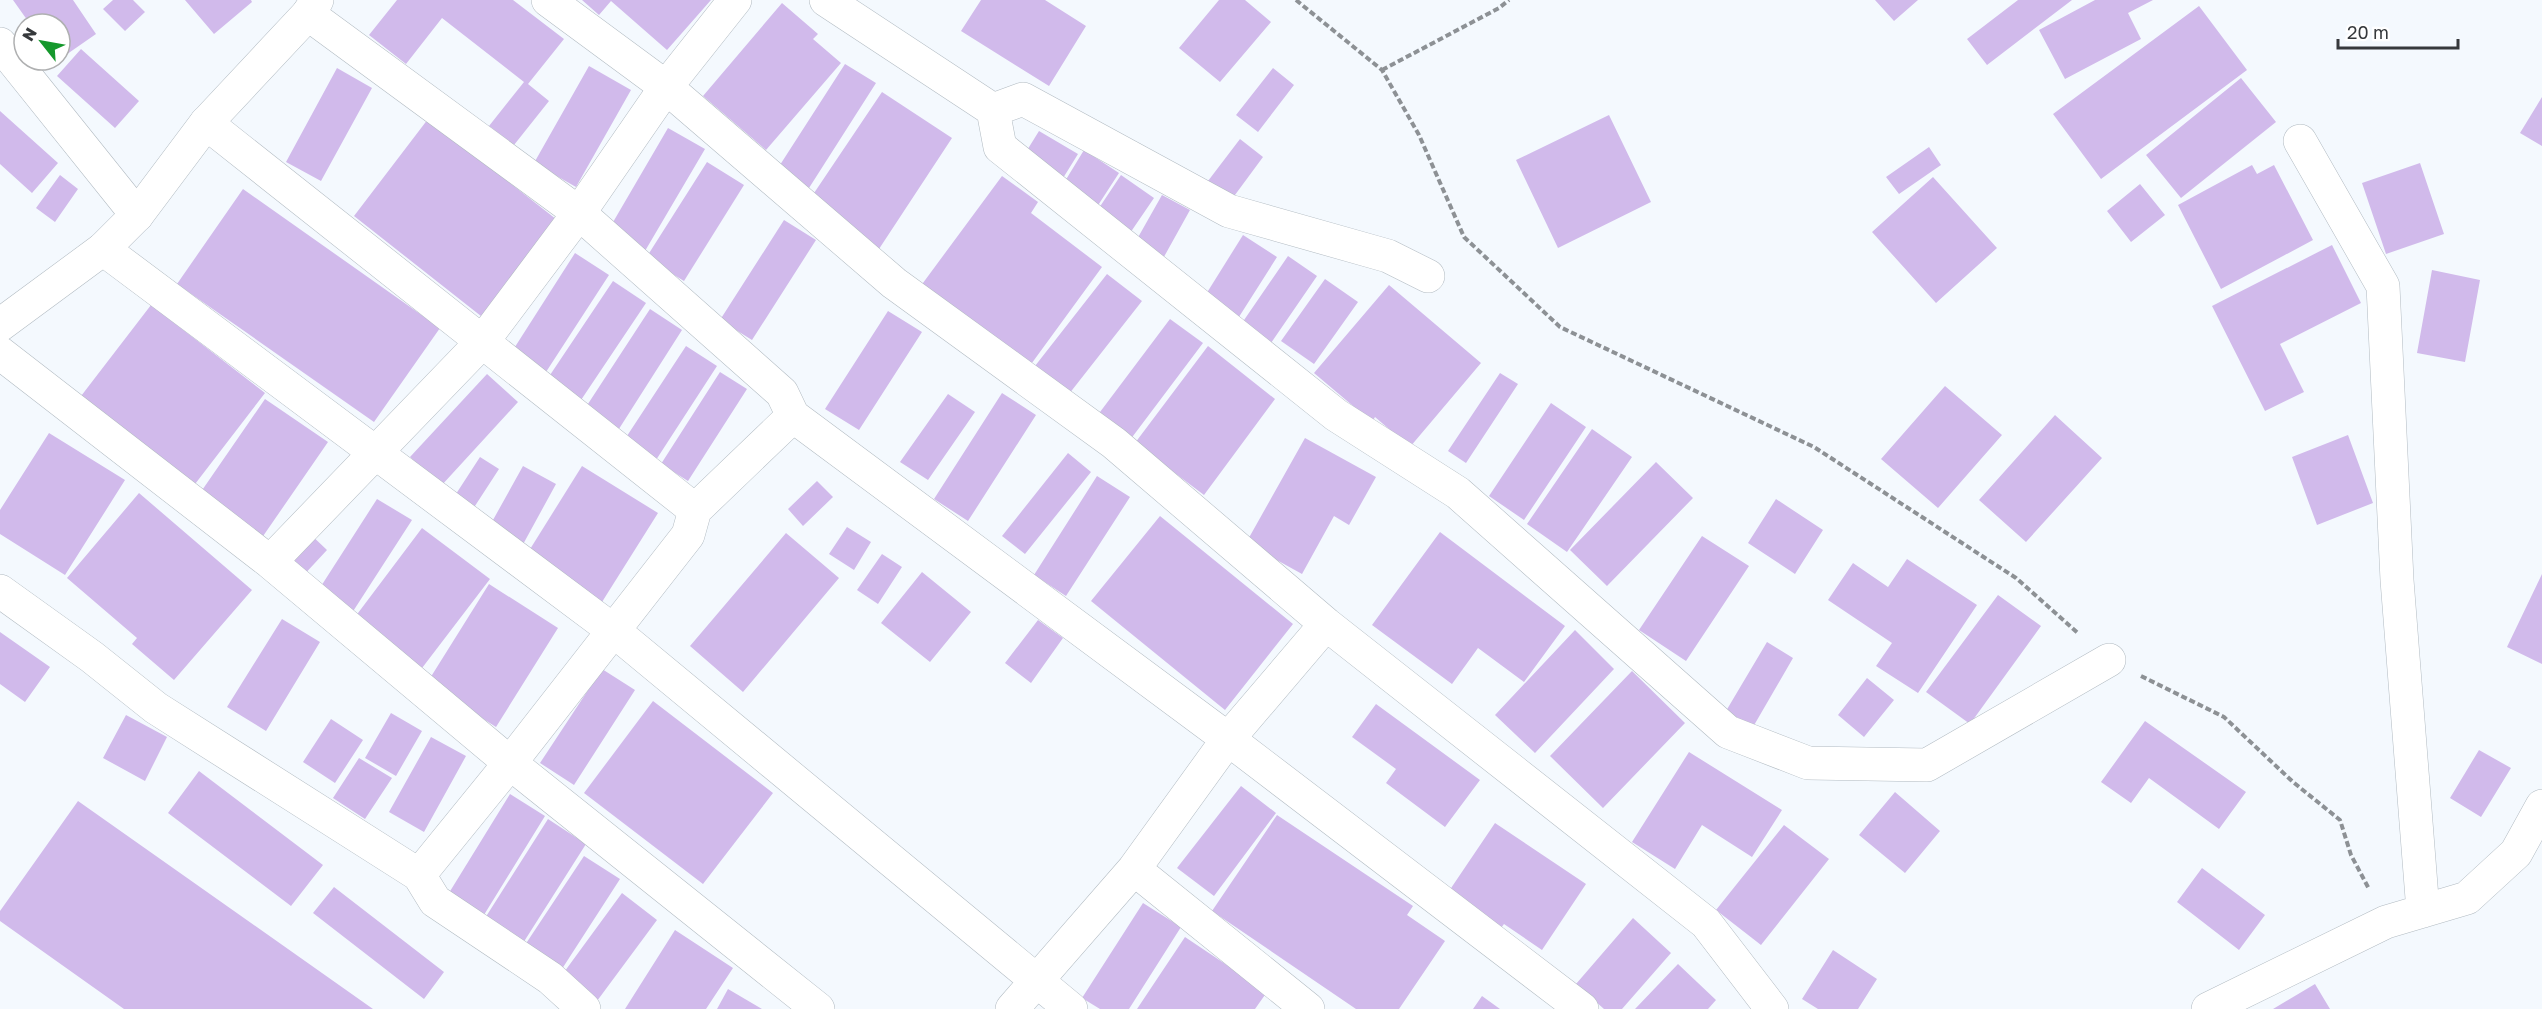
<svg xmlns="http://www.w3.org/2000/svg" width="2542" height="1009" font-family="'Golos Text',sans-serif">
  <rect width="100%" height="100%" fill="#f4f9fe"/>
  <path fill="#d1baeb" d="M13,0H73L96,34L60,59V24H30Z
    M113,0H133L145,12L125,31L103,9Z
    M185,0H251L252,2L214,34Z
    M397,0H513L564,39L528,84L549,101L514,145L489,126L524,82L442,18L406,64L369,35Z
    M582,0H711L667,50L611,1L599,15Z
    M981,0H1045L1086,26L1049,86L961,31Z
    M1219,0H1245L1271,22L1220,82L1179,48Z
    M1875,0H1918L1894,21Z
    M2018,0H2072L1987,65L1967,39Z
    M2095,0H2153L2128,13L2141,39L2065,79L2039,30Z
    M782,3L818,34L813,39L841,63L766,150L703,96Z
    M2199,6L2247,70L2101,179L2053,114Z
    M81,49L139,101L115,128L57,76Z
    M845,64L876,83L809,188L778,168Z
    M589,66L631,90L576,187L534,163Z
    M337,68L372,88L321,181L286,162Z
    M1273,68L1294,85L1258,132L1236,115Z
    M2241,78L2276,122L2181,198L2146,155Z
    M882,92L952,138L879,249L808,202Z
    M2542,97V146L2520,133Z
    M0,111L58,163L32,193L0,164Z
    M1609,115L1651,202L1558,248L1516,160Z
    M428,119L561,223L486,320L354,216Z
    M668,128L705,149L645,251L609,229Z
    M1039,131L1078,154L1060,183L1021,160Z
    M1240,139L1263,157L1232,199L1208,181Z
    M1929,147L1941,165L1899,194L1886,177Z
    M1084,150L1119,173L1093,213L1059,191Z
    M707,162L744,185L684,281L646,258Z
    M2420,163L2444,234L2386,254L2362,183Z
    M2252,165L2257,174L2274,165L2313,240L2221,289L2178,205Z
    M60,175L78,189L55,222L36,208Z
    M1121,175L1154,198L1126,239L1093,217Z
    M1002,176L1038,202L1031,213L1102,267L1029,367L920,287Z
    M1933,177L1997,248L1936,303L1872,232Z
    M2140,184L2165,215L2131,242L2107,211Z
    M243,189L440,328L374,422L177,284Z
    M1162,195L1190,210L1160,264L1132,248Z
    M784,220L816,240L752,340L720,320Z
    M1243,235L1277,257L1237,320L1203,299Z
    M2332,245L2361,303L2280,344L2304,392L2265,411L2212,306Z
    M575,253L609,275L546,372L513,350Z
    M1288,256L1317,276L1271,343L1242,323Z
    M2432,270L2480,280L2465,362L2417,353Z
    M1107,274L1142,301L1069,394L1035,366Z
    M1325,279L1358,302L1314,364L1281,341Z
    M613,281L646,303L579,403L546,381Z
    M1389,285L1481,363L1410,447L1375,417L1372,422L1314,373Z
    M151,305L265,393L192,488L78,400Z
    M650,309L682,330L617,432L584,410Z
    M888,311L922,332L859,430L825,409Z
    M1170,319L1203,343L1127,444L1094,420Z
    M686,346L717,366L656,460L625,439Z
    M1208,346L1275,399L1204,495L1135,443Z
    M720,372L747,389L688,481L661,464Z
    M1500,373L1518,384L1466,463L1448,451Z
    M487,374L518,402L441,486L410,457Z
    M1945,386L2002,435L1938,508L1881,459Z
    M1002,393L1036,415L968,521L934,499Z
    M948,394L975,412L928,480L900,462Z
    M265,399L328,442L259,542L196,499Z
    M1551,403L1586,427L1524,520L1489,496Z
    M2055,415L2102,458L2026,542L1979,500Z
    M1592,429L1632,457L1567,552L1527,524Z
    M49,433L125,480L65,575L0,534V510Z
    M2348,435L2373,503L2317,525L2292,457Z
    M1305,438L1376,477L1349,525L1334,516L1302,574L1246,543Z
    M1068,453L1091,472L1025,554L1002,536Z
    M480,457L499,469L473,509L454,497Z
    M1656,462L1693,498L1607,586L1570,550Z
    M523,466L556,484L521,548L488,529Z
    M582,466L658,513L602,602L527,554Z
    M1097,476L1130,497L1066,596L1034,575Z
    M817,481L833,497L803,526L788,509Z
    M139,493L252,590L174,680L132,644L137,638L67,578Z
    M377,499L412,520L350,616L316,594Z
    M1776,499L1823,530L1795,574L1748,543Z
    M1160,516L1293,624L1225,710L1091,601Z
    M847,527L871,542L854,570L829,554Z
    M422,528L490,579L419,672L352,621Z
    M308,532L327,550L301,578L282,560Z
    M1440,532L1565,626L1524,682L1478,648L1452,684L1372,625Z
    M786,533L839,578L743,692L690,646Z
    M1702,536L1749,566L1686,661L1639,630Z
    M882,554L902,567L878,604L857,590Z
    M1907,559L1977,605L1918,693L1876,666L1892,643L1828,600L1853,563L1888,587Z
    M922,572L971,612L930,662L881,623Z
    M2542,574V664L2507,647Z
    M489,584L558,628L496,727L427,683Z
    M1998,595L2041,626L1970,724L1926,692Z
    M282,619L320,642L266,731L227,707Z
    M1038,620L1063,638L1031,683L1005,663Z
    M1575,630L1614,669L1535,753L1495,715Z
    M0,632L50,667L25,702L0,684Z
    M1767,642L1793,658L1753,727L1726,711Z
    M602,669L635,690L574,785L540,763Z
    M1632,671L1685,723L1603,808L1550,756Z
    M1867,678L1894,700L1864,737L1838,715Z
    M653,701L773,793L703,884L584,793Z
    M1376,704L1480,780L1445,827L1386,783L1396,769L1352,737Z
    M391,713L422,731L396,776L365,758Z
    M126,715L167,737L145,781L103,758Z
    M331,719L363,740L335,783L303,762Z
    M2145,721L2246,792L2219,829L2149,778L2131,803L2101,782Z
    M431,737L466,756L424,832L389,812Z
    M2479,750L2511,768L2481,817L2450,798Z
    M1689,752L1782,810L1752,857L1702,825L1675,869L1632,842Z
    M359,758L392,778L365,819L333,798Z
    M199,771L323,865L291,906L168,813Z
    M1241,786L1276,813L1214,896L1177,868Z
    M1895,792L1940,831L1905,873L1859,835Z
    M510,794L545,816L479,923L444,901Z
    M78,801L373,1009H124L0,921V911Z
    M1277,815L1413,906L1407,915L1445,941L1399,1009H1356L1212,911Z
    M548,819L586,844L518,951L480,926Z
    M1495,823L1586,884L1542,950L1504,924L1498,932L1445,897Z
    M1784,825L1829,859L1761,945L1716,910Z
    M584,856L620,879L560,972L523,948Z
    M2202,868L2265,915L2239,950L2177,902Z
    M334,887L444,972L424,999L313,913Z
    M622,893L657,920L597,1001L562,975Z
    M1143,903L1181,927L1129,1009H1100L1082,998Z
    M1633,918L1671,953L1622,1009H1604L1576,984Z
    M675,930L733,968L706,1009H625Z
    M1185,937L1267,992L1255,1009H1137Z
    M1833,950L1877,979L1858,1009H1818L1802,999Z
    M1678,964L1716,1000L1708,1009H1635Z
    M2315,984L2330,1009H2273Z
    M728,989L762,1009H717Z
    M1482,996L1500,1009H1473Z"/>
  <g fill="none" stroke-linecap="round" stroke-linejoin="round">
    <defs>
      <path id="minor" d="M548,0L666,87L894,283L1114,443L1326,624L1706,923L1772,1009
        M826,0L993,110L1023,99L1229,211L1388,256L1428,276
        M308,14L579,213L782,393L793,416L1228,739L1582,1009
        M0,44L137,215
        M993,110L1000,147L1336,415L1458,493L1728,732L1808,763L1927,765L2109,660
        M206,123L695,510
        M2300,141L2383,286L2397,580L2423,911
        M103,249L614,631L1071,1009
        M0,353L270,562L510,763L818,1009
        M270,562L483,341L579,213L666,87L735,0
        M0,591L92,657L156,708L419,875L435,901L550,978L584,1009
        M1134,869L1308,1009
        M419,875L510,763L688,535L695,510L793,416
        M1012,1009L1134,869L1228,739L1326,624
        M2208,1009L2386,922L2467,898L2516,853L2542,806"/>
      <path id="tertiary" d="M0,325L103,249L137,215L206,123L308,14L317,0"/>
    </defs>
    <use href="#minor" stroke="#b2bbc2" stroke-width="34"/>
    <use href="#tertiary" stroke="#b2bbc2" stroke-width="34"/>
    <path stroke="#8d9195" stroke-width="4" stroke-dasharray="6 3" stroke-linecap="butt" d="M1296,0L1382,70L1419,135L1464,237L1560,327L1814,447L2016,578L2079,634
      M1382,70L1499,8L1509,0
      M2141,676L2224,717L2293,782L2340,820L2351,855L2369,889"/>
    <use href="#minor" stroke="#fff" stroke-width="33"/>
    <use href="#tertiary" stroke="#fff" stroke-width="33"/>
  </g>
  <g transform="translate(42 42) rotate(301)"><circle r="28" fill="#ffffff" stroke="#afb0b1" stroke-width="1.5"/>
  <path d="M0-4.5L10 22L0 15L-10 22Z" fill="#15982c"/>
  <text y="-9" font-size="16" font-weight="bold" text-anchor="middle" fill="#36393c">N</text>
  </g>
  <path d="M2338 39v9h120v-9" fill="none" stroke="#36393c" stroke-width="3"/>
  <text x="2347" y="39" font-size="18" fill="#36393c" stroke="#ffffff" stroke-width="4.5" paint-order="stroke">20 m</text>
</svg>
